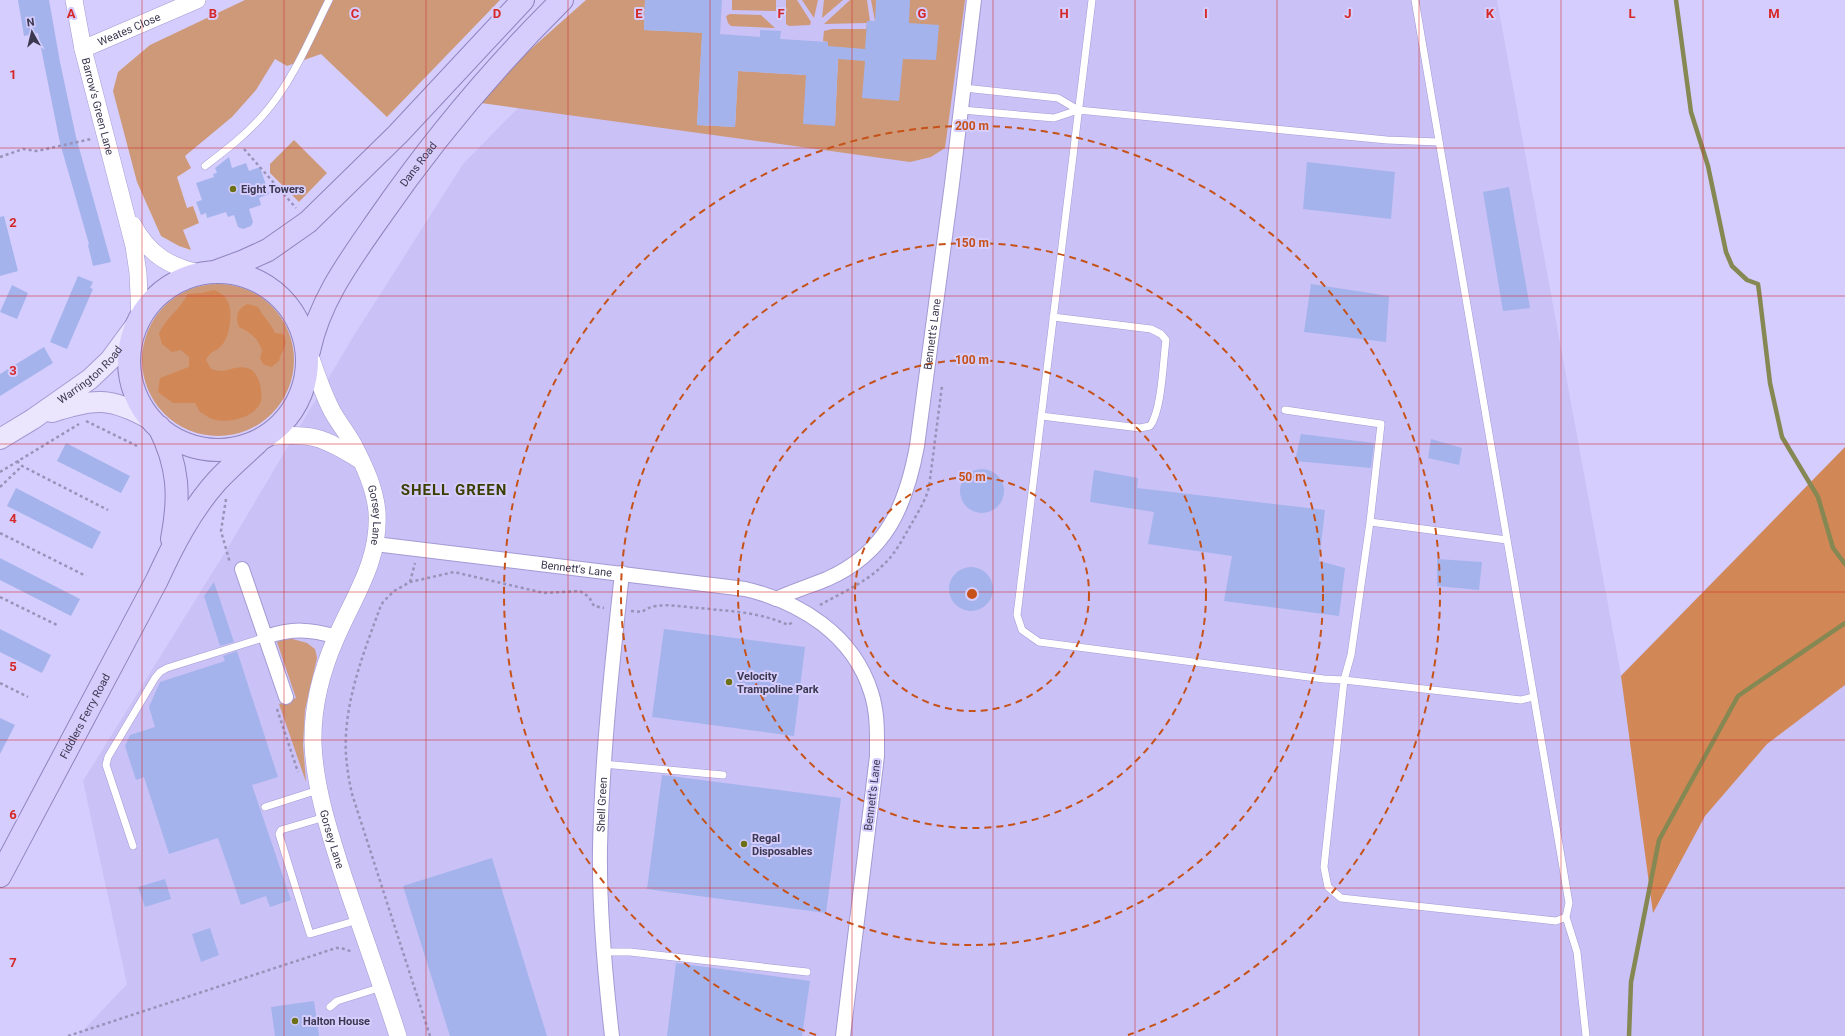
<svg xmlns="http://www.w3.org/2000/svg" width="1845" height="1036" font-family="Roboto,sans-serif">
  <rect width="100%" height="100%" fill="#d5cdfd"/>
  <path fill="#cac1f6" d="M620,0H1497L1621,675L1845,447V1036H78L127,984L83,781L227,549L353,337L463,164L618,6Z"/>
  <path fill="#ce9978" d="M245,0H500L387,117L321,54L287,66L275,59L256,90L232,117L185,156L191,168L177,177L187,208L193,206L199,223L183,230L191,250L179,246L161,236L137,182L113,91L118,72L150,45Z
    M586,0H645L644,30L715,33L702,38L697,125L735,127L738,71L806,75L835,125L838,59L828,46V42L823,41L824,31L832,29H866L867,23L824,24L850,0H867L870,21H875L871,0H965L945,148L931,157L910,162L467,101L489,86Z
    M732,0H776V11L732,10Z
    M786,0H797L811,22L810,25L789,26L786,24Z
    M802,0H818L814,18Z
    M824,0H843L822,18Z
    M730,14L761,15L775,28L731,26L728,23L726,16Z
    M294,140L327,173L299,202L270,173V164Z
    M142 360a76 76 0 1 1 152 0a76 76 0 1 1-152 0Z
    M289,638L307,643L315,649L317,658L305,710L303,745L306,782L279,704L296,698L277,642Z"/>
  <path fill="#d18756" d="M214,290C220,293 225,295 228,302C233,313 230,337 221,346C215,353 212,349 206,360L211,369C214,370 219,371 223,371C232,369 242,364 252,370C258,375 261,385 261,392C261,395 262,399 261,401C256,418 225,425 210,418C206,416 204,414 200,412L195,403H173L158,392L160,378L189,367V357L181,350L172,352L162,344L159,333C167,317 180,309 188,294L202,293Z
    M248,304L258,307C263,317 271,323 275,333L283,334C290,345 281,350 279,361L271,367L263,364L260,358L262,351C259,339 250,332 239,327C235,317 237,308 248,304Z
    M1845,447V685L1767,744L1705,816L1653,913L1621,676Z"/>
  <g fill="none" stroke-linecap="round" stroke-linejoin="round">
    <path stroke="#858852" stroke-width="4.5" d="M1676,0L1691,112L1708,166L1726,252L1732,266L1747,280L1758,284L1760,299L1770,383L1782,437L1818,497L1833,548L1845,564
      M1629,1036L1631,982L1659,840L1738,696L1845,623"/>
  </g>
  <path fill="#a4b3ec" d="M18,0H49L60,62L76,137L111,262L93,266L88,245L89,244L60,143L38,33L24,36Z
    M645,0H722L720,34L760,37V30L781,31L780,39L828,42V46L865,49L867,21H875L876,0H910L909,23L939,25L936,60L903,59L899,101L862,98L865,61L838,59L835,126L803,124L806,75L738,71L735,127L697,125L702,33L644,30Z
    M229,157L232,168L246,163L249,171L260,167L269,194L259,198L261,205L249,209L253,222L251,226L243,229L238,227L234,215L228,217L226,212L207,218L206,213L201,215L196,202L202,200L196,183L214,177L213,174L217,173L215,168Z
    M1307,162L1395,172L1391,219L1303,209Z
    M1509,187L1530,308L1503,311L1483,192Z
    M4,216L18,271L0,276V217Z
    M78,276L93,282L90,288L93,289L67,349L50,342Z
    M1311,284L1389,296L1386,342L1304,332Z
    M12,285L28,293L17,319L0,312Z
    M44,347L53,363L0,396V374Z
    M1301,434L1374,443L1371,468L1295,461Z
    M1431,439L1462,448L1459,465L1428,458Z
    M66,443L130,476L121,493L57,461Z
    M960 491a22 22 0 1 1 44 0a22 22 0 1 1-44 0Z
    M1094,470L1138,478L1137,488L1325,510L1319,561L1345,568L1339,616L1224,601L1232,556L1148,544L1154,512L1090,502Z
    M16,488L101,532L92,549L7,506Z
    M0,558L80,599L71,616L0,580Z
    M1437,559L1482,562L1479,590L1437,586Z
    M949 589a22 22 0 1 1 44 0a22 22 0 1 1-44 0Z
    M214,582L234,642L220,646L204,596Z
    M0,629L51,655L42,673L0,652Z
    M664,629L805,647L794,736L652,717Z
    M237,651L278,777L252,785L291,900L270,907L266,896L241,905L218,838L169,854L144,777L136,780L125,746L130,735L155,727L149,707L160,682L225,661L223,656Z
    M0,718L15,725L0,754Z
    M662,775L841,798L826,913L647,889Z
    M492,858L547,1036H450L403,886Z
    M165,879L171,899L145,907L138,887Z
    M210,928L219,955L201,962L192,934Z
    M676,963L810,981L802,1036H667Z
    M314,1001L319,1036H275L271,1007Z"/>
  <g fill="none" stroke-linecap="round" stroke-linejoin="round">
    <defs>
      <path id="service" d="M1092,0L1017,615L1022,630L1039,642L1324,679L1344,680L1324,867L1328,887L1341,898L1556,921L1566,917L1569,903L1415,0
        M964,88L1058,98L1078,110
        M962,110L1054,118L1078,110L1387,140L1438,142
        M205,166C226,150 247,134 264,114C293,81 310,38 329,0
        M1285,410L1381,424L1370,522
        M1041,416L1140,428L1150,426C1162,410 1163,361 1166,340L1161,334L1151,329L1053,317
        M1507,540L1370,522L1351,655L1344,680L1521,700L1533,697
        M603,764L723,775
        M265,807L318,790
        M325,817L281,830L279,834L310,934L358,920
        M133,846L106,765L108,757L155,678L160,672L167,668L266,637
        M1566,917L1577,952L1586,1036
        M604,952H630L807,972
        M330,1007L337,1001L382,987"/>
      <g id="minor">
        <path id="s1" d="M375,544L745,589C801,602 853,635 871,692C878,713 877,735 877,756L843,1036"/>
        <path d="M242,569L286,697"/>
        <path id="s2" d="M776,599C793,591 810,586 827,579C886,553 906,506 917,446L952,184L974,0"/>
        <path d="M266,637C292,628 310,629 337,637"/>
        <path id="s3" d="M612,1036C605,975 599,909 600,848C602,756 612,665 622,573"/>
      </g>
      <g id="tertiary">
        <path id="s4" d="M74,0L83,49L134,246L138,273L140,319"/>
        <path id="s5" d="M83,49L197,0"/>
        <path d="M133,225C149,255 170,267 203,274"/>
        <path id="s6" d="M309,353C316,372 322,392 332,411C338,422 347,433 353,444C364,465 375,488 377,512C380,561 354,596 336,638C321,672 312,707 313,744C315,790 330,834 344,878C362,931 381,983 398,1036"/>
        <path d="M266,437C311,432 323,437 360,460"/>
      </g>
      <g id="secondary">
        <path d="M52,412C95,398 110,397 150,419"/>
        <path id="s7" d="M0,439L33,419L90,379L110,360L138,322"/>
      </g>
      <g id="primary">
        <path d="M217,271L244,261L268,250L308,222L398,134L523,0"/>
        <circle cx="218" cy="361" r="89"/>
        <path id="s8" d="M309,351C319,302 349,261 377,221C432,141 493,68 562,0"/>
        <path d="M159,427C179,466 180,497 172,539"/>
        <path id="s9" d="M0,876L157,580C173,545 191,510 217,481C230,467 244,455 257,443"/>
      </g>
    </defs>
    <use href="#service" stroke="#a59ad3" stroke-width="8"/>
    <use href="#minor" stroke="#a59ad3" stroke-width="16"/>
    <use href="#tertiary" stroke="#a59ad3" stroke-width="18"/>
    <use href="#secondary" stroke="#a59ad3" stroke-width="22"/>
    <use href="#primary" stroke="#8f83be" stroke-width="24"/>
    <path stroke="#9993b9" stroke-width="2.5" stroke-dasharray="3 3" stroke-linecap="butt" d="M244,149L296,208
      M0,157L23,149L37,151L91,139
      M86,421L137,446
      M17,461L22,466L108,510
      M0,472L79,424
      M0,487L22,466
      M226,499L221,531L230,563
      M0,533L86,576
      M410,582L415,563
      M0,597L59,626
      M820,605C841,593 865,583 882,566C895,555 903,538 912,523C918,512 926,500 929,487L942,386
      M631,611L642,612C646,609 650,607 656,606C669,604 685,607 698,608C729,611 760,612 788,625L793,622
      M0,683L28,697
      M277,709L298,772
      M68,1036L336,948H341L353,952
      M430,1036L352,794C349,781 347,768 346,755C343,705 363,654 380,608L383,602L394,591L410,582L454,572L544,593L580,591L589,597L594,606L604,608"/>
    <use href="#service" stroke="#fff" stroke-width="7"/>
    <use href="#minor" stroke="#fff" stroke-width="14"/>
    <use href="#tertiary" stroke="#fff" stroke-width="17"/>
    <use href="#secondary" stroke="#ebe6fe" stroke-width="20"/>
    <use href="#primary" stroke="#d6cdfc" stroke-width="22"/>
  </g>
  <path fill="none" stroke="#d62828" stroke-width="1" stroke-opacity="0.55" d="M142,0V1036M284,0V1036M426,0V1036M568,0V1036M710,0V1036M852,0V1036M993,0V1036M1135,0V1036M1277,0V1036M1419,0V1036M1561,0V1036M1703,0V1036M0,148H1845M0,296H1845M0,444H1845M0,592H1845M0,740H1845M0,888H1845"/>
  <g fill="none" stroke="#c6521a" stroke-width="2" stroke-dasharray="7 5">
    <circle cx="972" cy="594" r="117"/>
    <circle cx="972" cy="594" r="234"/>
    <circle cx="972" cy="594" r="351"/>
    <path d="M816 1035A468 468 0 1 1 1128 1035"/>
  </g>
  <g fill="#6c7117" stroke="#d5cdfd" stroke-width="1.5">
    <circle cx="233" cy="189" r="4"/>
    <circle cx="729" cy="682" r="4"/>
    <circle cx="744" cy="844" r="4"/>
    <circle cx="295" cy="1021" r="4"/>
  </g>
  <g text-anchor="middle" stroke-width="4" stroke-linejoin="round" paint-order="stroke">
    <g font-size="11" fill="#3c3850" stroke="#d5cdfd">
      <text dy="4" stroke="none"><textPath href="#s5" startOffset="50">Weates Close</textPath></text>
      <text dy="4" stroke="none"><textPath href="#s4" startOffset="109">Barrow's Green Lane</textPath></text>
      <text dy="4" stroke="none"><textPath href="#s8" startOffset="218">Dans Road</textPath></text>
      <text dy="4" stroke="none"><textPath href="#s2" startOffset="336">Bennett's Lane</textPath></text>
      <text dy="4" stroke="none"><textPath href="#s7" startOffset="111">Warrington Road</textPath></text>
      <text dy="4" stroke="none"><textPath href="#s6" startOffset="177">Gorsey Lane</textPath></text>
      <text dy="4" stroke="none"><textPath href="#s1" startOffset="203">Bennett's Lane</textPath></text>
      <text dy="4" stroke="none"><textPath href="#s9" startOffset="181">Fiddlers Ferry Road</textPath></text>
      <text transform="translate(872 795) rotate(-83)" y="4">Bennett's Lane</text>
      <text dy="4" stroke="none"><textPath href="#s3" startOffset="232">Shell Green</textPath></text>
      <text dy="4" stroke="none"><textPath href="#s6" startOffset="515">Gorsey Lane</textPath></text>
    </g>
    <g font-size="11" font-weight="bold" fill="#3c3850" stroke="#d5cdfd" text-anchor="start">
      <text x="241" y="193">Eight Towers</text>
      <text x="737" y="680">Velocity<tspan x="737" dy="13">Trampoline Park</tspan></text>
      <text x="752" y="842">Regal<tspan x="752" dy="13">Disposables</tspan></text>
      <text x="303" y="1025">Halton House</text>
    </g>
    <g font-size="15" font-weight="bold" letter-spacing="1" fill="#3c3f00" stroke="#d5cdfd">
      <text x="454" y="495">SHELL GREEN</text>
    </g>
  </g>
  <g font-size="13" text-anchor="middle" font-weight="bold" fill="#d62828" stroke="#d5cdfd" stroke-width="4" stroke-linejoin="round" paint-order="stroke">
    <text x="71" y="18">A</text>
    <text x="213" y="18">B</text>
    <text x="355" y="18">C</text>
    <text x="497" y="18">D</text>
    <text x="639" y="18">E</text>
    <text x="781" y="18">F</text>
    <text x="922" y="18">G</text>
    <text x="1064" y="18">H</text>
    <text x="1206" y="18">I</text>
    <text x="1348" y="18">J</text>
    <text x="1490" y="18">K</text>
    <text x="1632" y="18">L</text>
    <text x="1774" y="18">M</text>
    <text x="13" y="79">1</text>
    <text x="13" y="227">2</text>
    <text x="13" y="375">3</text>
    <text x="13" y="523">4</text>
    <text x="13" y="671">5</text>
    <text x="13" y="819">6</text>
    <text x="13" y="967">7</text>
  </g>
  <circle cx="972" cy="594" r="6" fill="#c6521a" stroke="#d5cdfd" stroke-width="2"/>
  <g font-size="12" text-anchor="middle" font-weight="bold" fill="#c6521a" stroke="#d5cdfd" stroke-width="4" stroke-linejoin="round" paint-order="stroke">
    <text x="972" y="130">200 m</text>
    <text x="972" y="247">150 m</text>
    <text x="972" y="364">100 m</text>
    <text x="972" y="481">50 m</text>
  </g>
  <g transform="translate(32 32) rotate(352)" stroke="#d5cdfd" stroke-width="3" paint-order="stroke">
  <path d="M0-3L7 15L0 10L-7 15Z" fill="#3c3850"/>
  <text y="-6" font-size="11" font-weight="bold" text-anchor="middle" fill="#3c3850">N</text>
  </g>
</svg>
